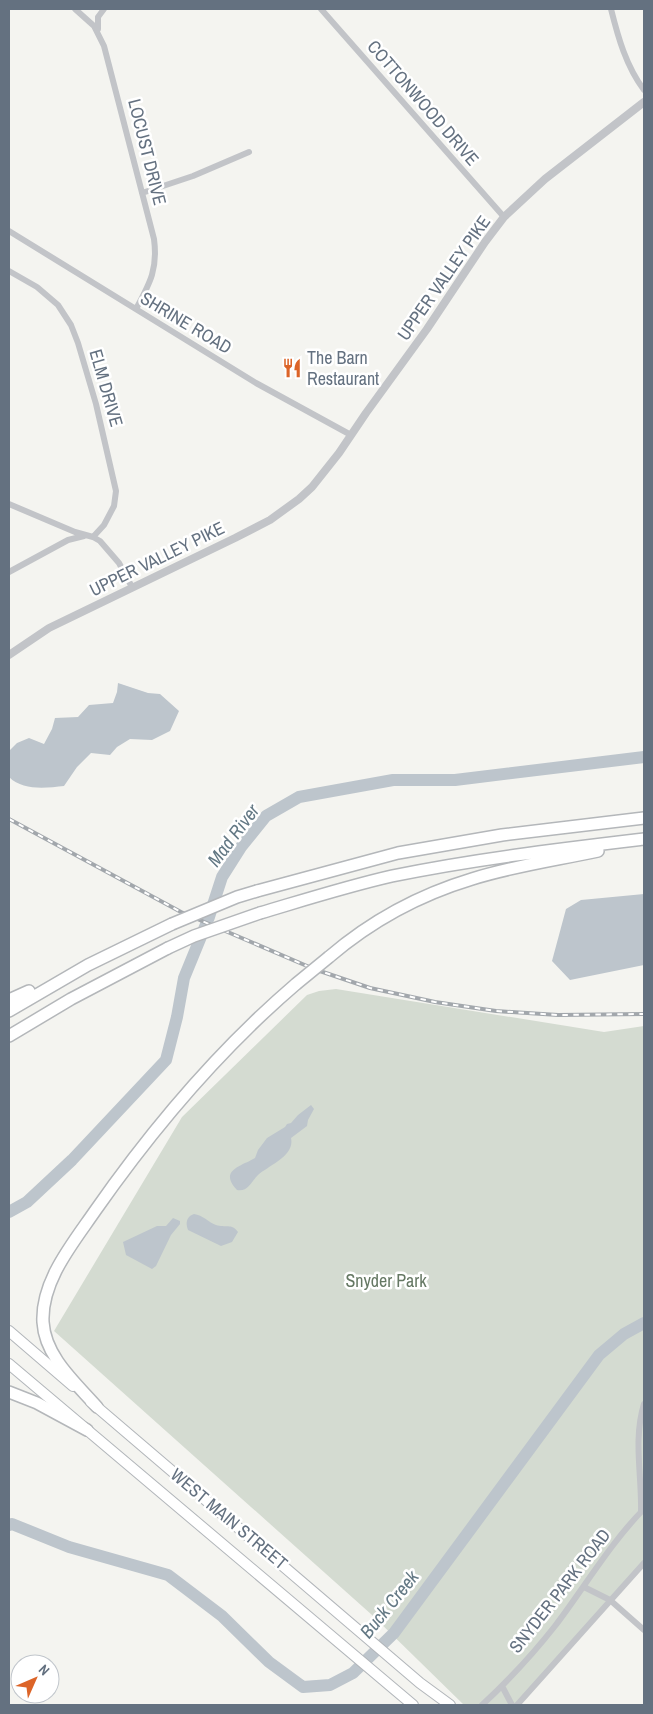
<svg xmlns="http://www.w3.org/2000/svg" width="653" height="1714" font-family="'Archivo Narrow',sans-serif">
  <rect width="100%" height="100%" fill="#f4f4f0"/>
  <path fill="#d4dbd1" d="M336,989L604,1032L644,1026V1563L516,1705H464L372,1615L54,1331L182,1117L307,995L319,991Z"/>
  <path fill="#bdc5cc" d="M118,683L148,693L160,694L179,711L170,731L152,740L130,739L117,747L110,755L91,753L77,767L64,786C46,788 23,791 9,777V751L17,743L29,738L44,744L52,729L55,718L78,717L89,705L113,703L117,692Z
    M644,894V965L570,980L552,961L566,909L581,900Z
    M311,1105L314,1109L308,1120L307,1126L291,1138C295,1156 269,1165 258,1175C251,1182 248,1192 237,1190C218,1170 242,1166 255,1158L258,1150L267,1138L285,1127L287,1124L291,1123L298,1115Z
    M194,1214C203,1215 208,1222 216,1225C225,1228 232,1223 238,1232L232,1242L221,1246L188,1230C185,1223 187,1216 194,1214Z
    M173,1218L180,1221V1224L171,1235L156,1266L152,1269L126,1255L123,1242L157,1226H166Z"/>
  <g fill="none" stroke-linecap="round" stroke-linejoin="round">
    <path stroke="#bdc5cc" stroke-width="12" d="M9,1212L27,1202L72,1160L166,1060L177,1017L184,978L209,917L222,877L241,847L266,816L299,797L393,780H455L644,757
      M9,1525L12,1524L69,1547L168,1575L222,1616L269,1662L303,1687L330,1685L353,1673L394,1633L599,1355L624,1334L644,1323"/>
    <defs>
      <path id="primary" d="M9,1331L73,1386
        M9,1364L413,1705
        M91,1402L420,1683L450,1705"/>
      <path id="motorway" d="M257,891L398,853L502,835L644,818
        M260,913C304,900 348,886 392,876C475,859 560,849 644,839
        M329,957C371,921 419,895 472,879C513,866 556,860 598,851
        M9,1000L29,991
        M9,1011L88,965L172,924
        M9,1036L71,999L168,948
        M9,1392L37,1403L87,1430
        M97,1407C76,1383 45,1357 43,1322C41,1281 73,1243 95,1211C153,1128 219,1050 296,984"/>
    </defs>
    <use href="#primary" stroke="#b2b6ba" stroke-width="12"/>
    <use href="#motorway" stroke="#b4b7ba" stroke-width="14"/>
    <path stroke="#c2c4c8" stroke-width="6" d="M75,9L94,26L104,46L154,239C158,269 150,283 136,309
      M321,9L504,217
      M611,9C618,37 626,66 644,90
      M98,29V17L104,9
      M142,193L193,176L249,152
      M9,231L256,383L351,435
      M9,271L37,287L58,305L71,325L78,343L96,404L116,491L114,506L104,525L93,537
      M9,504L75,532L93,537L100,541L119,563L132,587
      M9,572L68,540L84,536
      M641,1512C642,1475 633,1440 644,1404
      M584,1587L610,1600L644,1630
      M502,1686L512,1705
      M482,1705C509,1680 533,1654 555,1626C584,1588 611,1542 644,1509
      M517,1705L644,1563"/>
    <path stroke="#c2c4c8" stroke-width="8" d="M9,655L49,628L235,538L270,520L299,499L312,487L339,453L366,413L427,329L485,242L504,217L545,179L644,102"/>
    <use href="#primary" stroke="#fff" stroke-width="10"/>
    <use href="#motorway" stroke="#fff" stroke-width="11"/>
    <defs>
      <path id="rail" d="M9,819L181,912L314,969L370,988L435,1002L496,1011L558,1015L644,1014"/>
    </defs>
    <use href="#rail" stroke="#a2a7ac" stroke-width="4"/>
    <use href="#rail" stroke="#fff" stroke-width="2" stroke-dasharray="5.5" stroke-linecap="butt"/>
    <defs>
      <path id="motorway-bridge" d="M172,924L237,897L257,891
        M168,948L194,936L260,913
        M296,984L329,957"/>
    </defs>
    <use href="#motorway-bridge" stroke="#b4b7ba" stroke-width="14" stroke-linecap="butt"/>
    <use href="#motorway-bridge" stroke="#fff" stroke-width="11"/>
  </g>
  <defs>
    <symbol id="restaurant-bare" viewBox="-9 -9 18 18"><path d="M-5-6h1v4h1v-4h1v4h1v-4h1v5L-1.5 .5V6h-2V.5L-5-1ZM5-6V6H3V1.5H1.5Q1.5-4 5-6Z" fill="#dc6428" stroke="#fff" stroke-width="2.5" paint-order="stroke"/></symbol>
  </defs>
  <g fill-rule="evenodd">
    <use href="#restaurant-bare" x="278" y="354" width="28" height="28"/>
  </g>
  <g text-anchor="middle" stroke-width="5" stroke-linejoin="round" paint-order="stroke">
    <g font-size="18" fill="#647180" stroke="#fff">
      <text transform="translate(423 103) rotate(49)" y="6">COTTONWOOD DRIVE</text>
      <text transform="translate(147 152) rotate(76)" y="6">LOCUST DRIVE</text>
      <text transform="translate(444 278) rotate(-55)" y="6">UPPER VALLEY PIKE</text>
      <text transform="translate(186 323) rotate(31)" y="6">SHRINE ROAD</text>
      <text transform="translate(106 388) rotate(74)" y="6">ELM DRIVE</text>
      <text transform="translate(157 559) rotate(-26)" y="6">UPPER VALLEY PIKE</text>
      <text transform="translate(229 1519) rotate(40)" y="6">WEST MAIN STREET</text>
      <text transform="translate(560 1591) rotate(-52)" y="6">SNYDER PARK ROAD</text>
    </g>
    <g font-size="18" fill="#647180" stroke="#fff" text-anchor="start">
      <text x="307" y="364">The Barn<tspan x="307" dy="21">Restaurant</tspan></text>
    </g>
    <g font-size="18" fill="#657863" stroke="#fff">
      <text x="386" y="1287">Snyder Park</text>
    </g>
    <g font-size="19" font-style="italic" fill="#647985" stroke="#fff">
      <text transform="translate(233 835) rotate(-53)" y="7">Mad River</text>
      <text transform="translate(389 1604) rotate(-51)" y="7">Buck Creek</text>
    </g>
  </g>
  <rect width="653" height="1714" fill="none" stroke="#647180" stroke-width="20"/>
  <g transform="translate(35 1679) rotate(45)"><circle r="24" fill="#ffffff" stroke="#c1c6cc"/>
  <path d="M0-4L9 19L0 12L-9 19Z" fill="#dc6428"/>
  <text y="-8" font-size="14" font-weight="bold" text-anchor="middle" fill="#647180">N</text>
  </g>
</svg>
